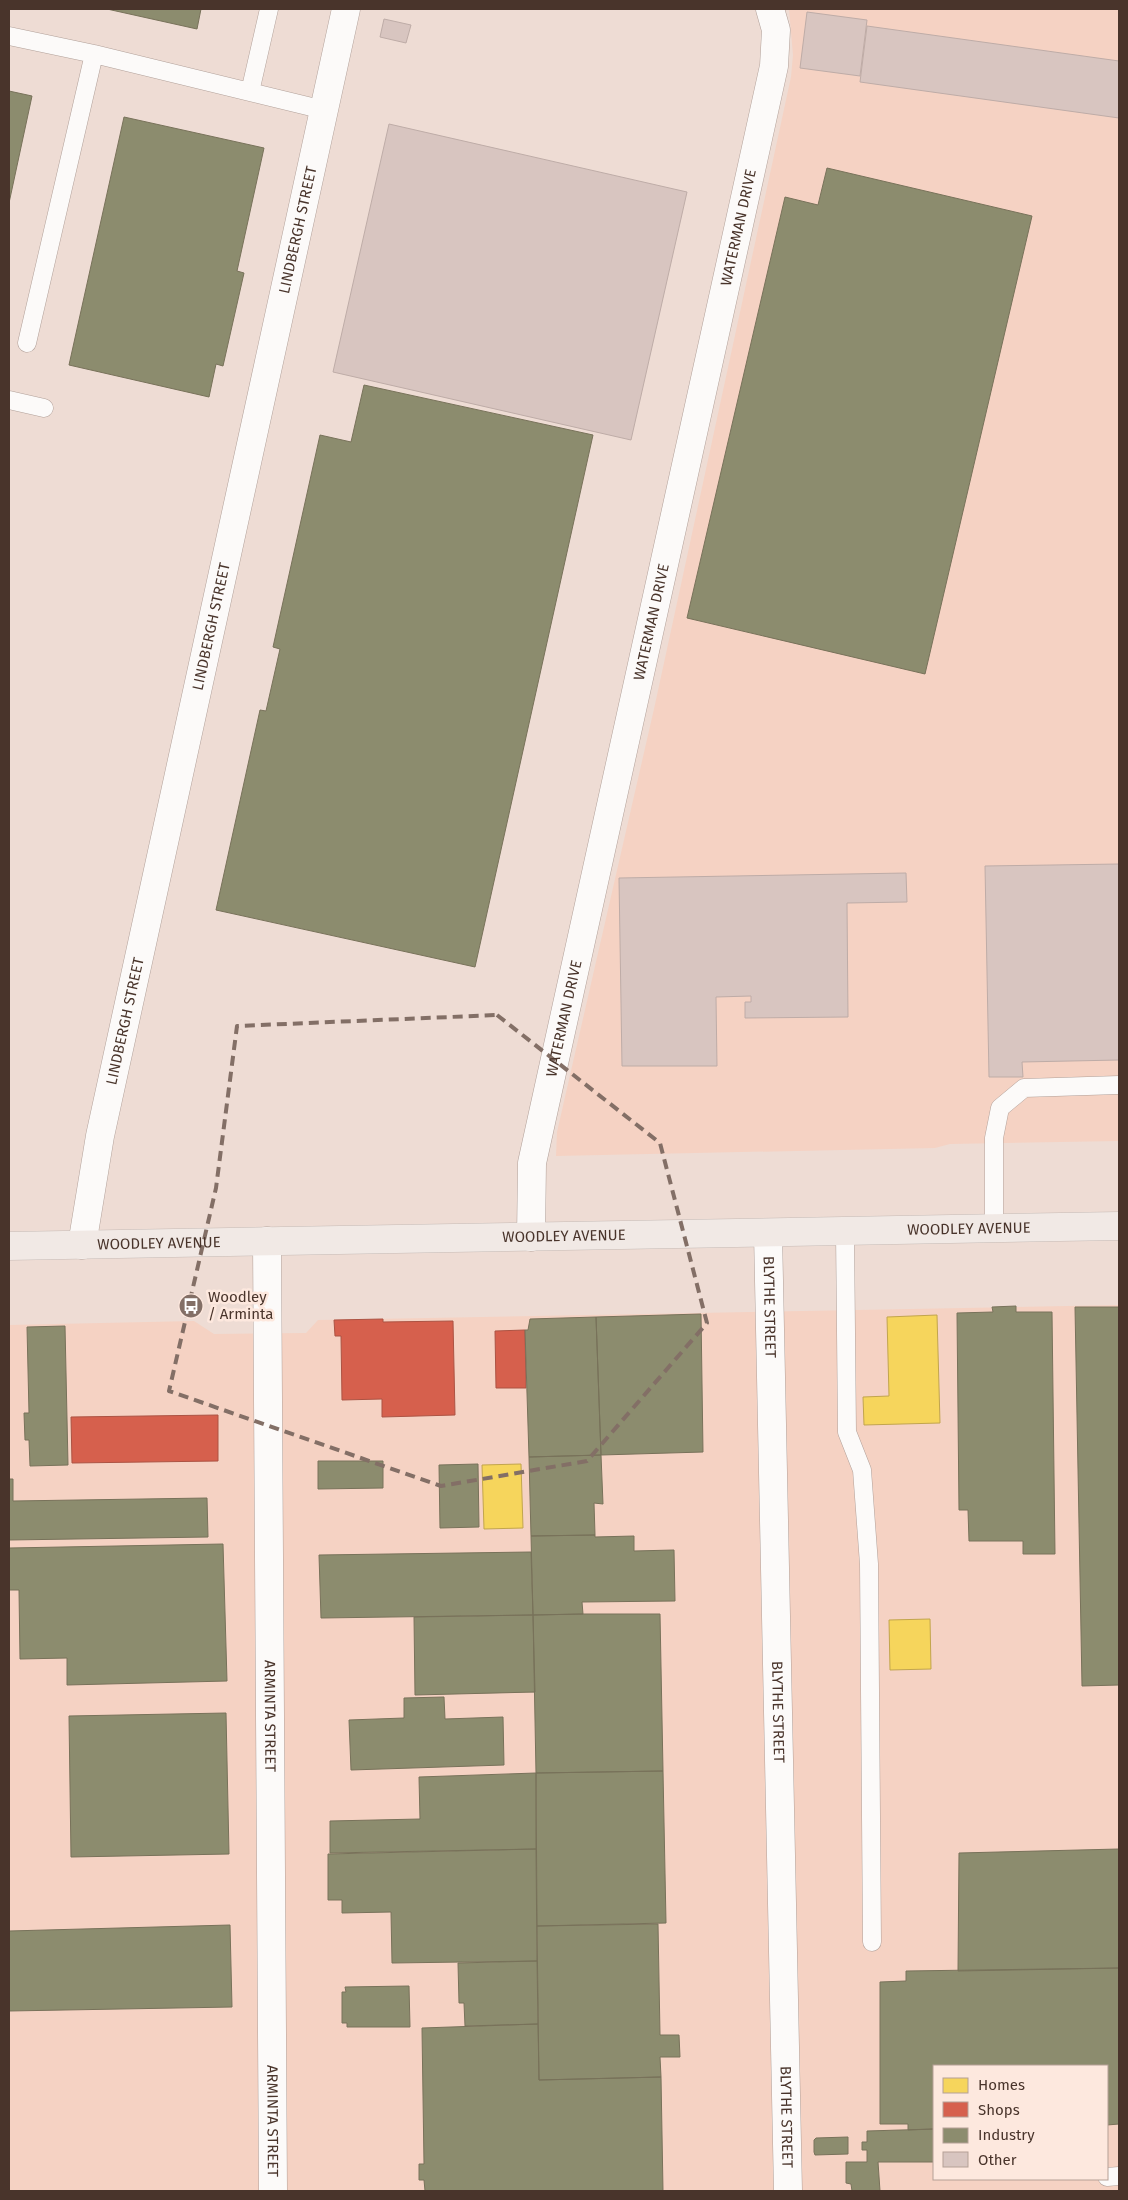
<svg xmlns="http://www.w3.org/2000/svg" width="1128" height="2200" font-family="'Fira Sans',sans-serif">
  <rect width="100%" height="100%" fill="#eedcd4"/>
  <path fill="#f5d2c3" fill-rule="evenodd" d="M789,9H1119V1141L950,1144L935,1148L556,1156L557,1132L654,709L791,77L793,55Z
    M1119,1305V2191H9V1325L194,1321L214,1334L306,1333L318,1320ZM934,2066H1107V2179H934Z"/>
  <path fill="#f6d55c" stroke="#c2a54d" d="M937,1315L940,1423L864,1425L863,1397L889,1396L887,1317Z
    M521,1464L523,1528L484,1529L482,1465Z
    M930,1619L931,1669L890,1670L889,1620Z"/>
  <path fill="#d6604d" stroke="#ac5343" d="M383,1319V1322L453,1321L455,1415L382,1417V1399L342,1400L341,1336H335L334,1320Z
    M525,1330L526,1388H496L495,1331Z
    M218,1415V1461L72,1463L71,1417Z"/>
  <path fill="#8c8c6e" stroke="#78725a" d="M107,9H201L197,29Z
    M9,91L32,96L9,203Z
    M124,117L264,148L237,271L244,273L223,366L216,364L209,397L69,365Z
    M827,168L1032,216L925,674L687,618L785,197L818,205Z
    M364,385L593,435L475,967L216,910L260,710L266,711L280,649L273,647L320,435L351,442Z
    M1016,1306V1312H1052L1055,1554H1023V1541H969L968,1510H959L957,1313L993,1312L992,1307Z
    M1075,1307H1119V1685L1082,1686Z
    M701,1314L703,1452L601,1455L596,1317Z
    M596,1317L601,1455L529,1457L525,1330H528L530,1319Z
    M65,1326L68,1465L30,1466L29,1440H25L24,1413H29L27,1327Z
    M601,1455L603,1504L594,1503L595,1535L531,1536L529,1457Z
    M318,1461H383V1488L318,1489Z
    M478,1464L479,1527L440,1528L439,1465Z
    M9,1479H13V1501L207,1498L208,1537L9,1540Z
    M595,1535V1537L634,1536V1551L674,1550L675,1601L582,1602L583,1614L533,1615L531,1536Z
    M223,1544L227,1681L67,1685V1658L20,1659L19,1590H9V1548Z
    M531,1552L533,1615L321,1618L319,1555Z
    M583,1614H660L663,1771L536,1773L533,1615Z
    M533,1615L535,1692L415,1695L414,1617Z
    M444,1697L445,1719L503,1717L504,1765L351,1770L349,1720L404,1718V1698Z
    M226,1713L229,1854L71,1857L69,1716Z
    M663,1771L666,1923L537,1926L536,1773Z
    M536,1773V1849L330,1853V1821L420,1819L419,1777Z
    M536,1849L537,1961L392,1963L391,1912L342,1913V1900H328V1854Z
    M1119,1849V1968L958,1971L959,1853Z
    M658,1924L660,2035H679L680,2057H660L661,2077L539,2080L537,1926Z
    M230,1925L232,2007L9,2011V1931Z
    M537,1961L538,2024L465,2026L464,2003H459L458,1963Z
    M1119,1968V2124L1107,2125V2066H934V2129L908,2130V2124H880V1982L906,1981V1971Z
    M409,1986L410,2027H347V2023H342V1992H346L345,1987Z
    M538,2024L539,2080L661,2077L663,2191H425L424,2180H419V2164H424L422,2028Z
    M934,2129V2162H878L880,2191H852L851,2184L846,2183V2162H867V2150H862V2142H867V2131Z
    M848,2137V2154L815,2155L814,2152V2140L816,2138Z"/>
  <path fill="#d8c5c0" stroke="#beaca7" d="M807,12L867,20L860,76L800,68Z
    M384,19L411,25L406,43L380,37Z
    M867,26L1119,61V118L860,82Z
    M389,124L687,192L631,440L333,372Z
    M1119,864V1060L1022,1062L1023,1077H989L985,866Z
    M906,873L907,902L847,903L848,1017L745,1018V1002H751V996L716,997L717,1066H622L619,878Z"/>
  <g fill="none" stroke-linecap="round" stroke-linejoin="round">
    <defs>
      <path id="service" d="M9,36L94,54L27,343
        M94,54L324,110
        M250,92L269,9
        M9,400L44,408
        M994,1228V1138L1000,1108L1024,1088L1119,1085
        M845,1232L847,1432L862,1470L869,1564L872,1942
        M1107,2177L1119,2176"/>
      <g id="minor">
        <path id="s1" d="M768,1233L788,2191"/>
        <path id="s2" d="M531,1237L532,1163L536,1145L774,66L776,30L770,9"/>
        <path id="s3" d="M267,1241L273,2191"/>
        <path id="s4" d="M82,1245L100,1136L346,9"/>
      </g>
      <g id="primary">
        <path id="s5" d="M9,1246L1119,1226"/>
      </g>
    </defs>
    <use href="#service" stroke="#b1a099" stroke-width="19"/>
    <use href="#minor" stroke="#b1a099" stroke-width="29"/>
    <use href="#primary" stroke="#c6bbb6" stroke-width="29"/>
    <use href="#service" stroke="#fcfaf9" stroke-width="18"/>
    <use href="#minor" stroke="#fcfaf9" stroke-width="28"/>
    <use href="#primary" stroke="#f1e9e5" stroke-width="28"/>
  </g>
  <path fill="none" stroke="#836f66" stroke-width="4" stroke-dasharray="10 6" stroke-linejoin="round" d="M497,1015L660,1143L707,1323L587,1461L441,1486L169,1391L216,1188L237,1026Z"/>
  <defs>
    <symbol id="bus-disc" viewBox="-11 -11 22 22"><circle r="9.5" fill="#836f66" stroke="#fde8de"/><path d="M-5-6H5V4H4V6H2V4H-2V6H-4V4H-5ZM-3.5-4V0h7V-4ZM-3.5 1.2v1.5H-2V1.2ZM2 1.2v1.5H3.5V1.2Z" fill="#fff"/></symbol>
  </defs>
  <g fill-rule="evenodd">
    <use href="#bus-disc" x="177" y="1292" width="28" height="28"/>
  </g>
  <g text-anchor="middle" stroke-width="5" stroke-linejoin="round" paint-order="stroke">
    <g font-size="15" fill="#49342b" stroke="#fde8de">
      <text dy="5" stroke="none"><textPath href="#s2" startOffset="1032">WATERMAN DRIVE</textPath></text>
      <text dy="5" stroke="none"><textPath href="#s4" startOffset="1038">LINDBERGH STREET</textPath></text>
      <text dy="5" stroke="none"><textPath href="#s2" startOffset="628">WATERMAN DRIVE</textPath></text>
      <text dy="5" stroke="none"><textPath href="#s4" startOffset="632">LINDBERGH STREET</textPath></text>
      <text dy="5" stroke="none"><textPath href="#s2" startOffset="222">WATERMAN DRIVE</textPath></text>
      <text dy="5" stroke="none"><textPath href="#s4" startOffset="228">LINDBERGH STREET</textPath></text>
      <text dy="5" stroke="none"><textPath href="#s5" startOffset="960">WOODLEY AVENUE</textPath></text>
      <text dy="5" stroke="none"><textPath href="#s5" startOffset="555">WOODLEY AVENUE</textPath></text>
      <text dy="5" stroke="none"><textPath href="#s5" startOffset="150">WOODLEY AVENUE</textPath></text>
      <text dy="5" stroke="none"><textPath href="#s1" startOffset="74">BLYTHE STREET</textPath></text>
      <text dy="5" stroke="none"><textPath href="#s1" startOffset="479">BLYTHE STREET</textPath></text>
      <text dy="5" stroke="none"><textPath href="#s3" startOffset="475">ARMINTA STREET</textPath></text>
      <text dy="5" stroke="none"><textPath href="#s1" startOffset="884">BLYTHE STREET</textPath></text>
      <text dy="5" stroke="none"><textPath href="#s3" startOffset="880">ARMINTA STREET</textPath></text>
    </g>
    <g font-size="15" fill="#49342b" stroke="#fde8de" text-anchor="start">
      <text x="208" y="1302">Woodley<tspan x="208" dy="17">/ Arminta</tspan></text>
    </g>
  </g>
  <rect width="1128" height="2200" fill="none" stroke="#49342b" stroke-width="20"/>
  <rect x="933" y="2065" width="175" height="115" fill="#fde8de" stroke="#b5a096"/>
  <rect x="943" y="2078" width="25" height="15" fill="#f6d55c" stroke="#b5a096"/>
  <text x="978" y="2090" font-size="15" fill="#49342b">Homes</text>
  <rect x="943" y="2102" width="25" height="15" fill="#d6604d" stroke="#b5a096"/>
  <text x="978" y="2115" font-size="15" fill="#49342b">Shops</text>
  <rect x="943" y="2128" width="25" height="15" fill="#8c8c6e" stroke="#b5a096"/>
  <text x="978" y="2140" font-size="15" fill="#49342b">Industry</text>
  <rect x="943" y="2152" width="25" height="15" fill="#d8c5c0" stroke="#b5a096"/>
  <text x="978" y="2165" font-size="15" fill="#49342b">Other</text>
</svg>
